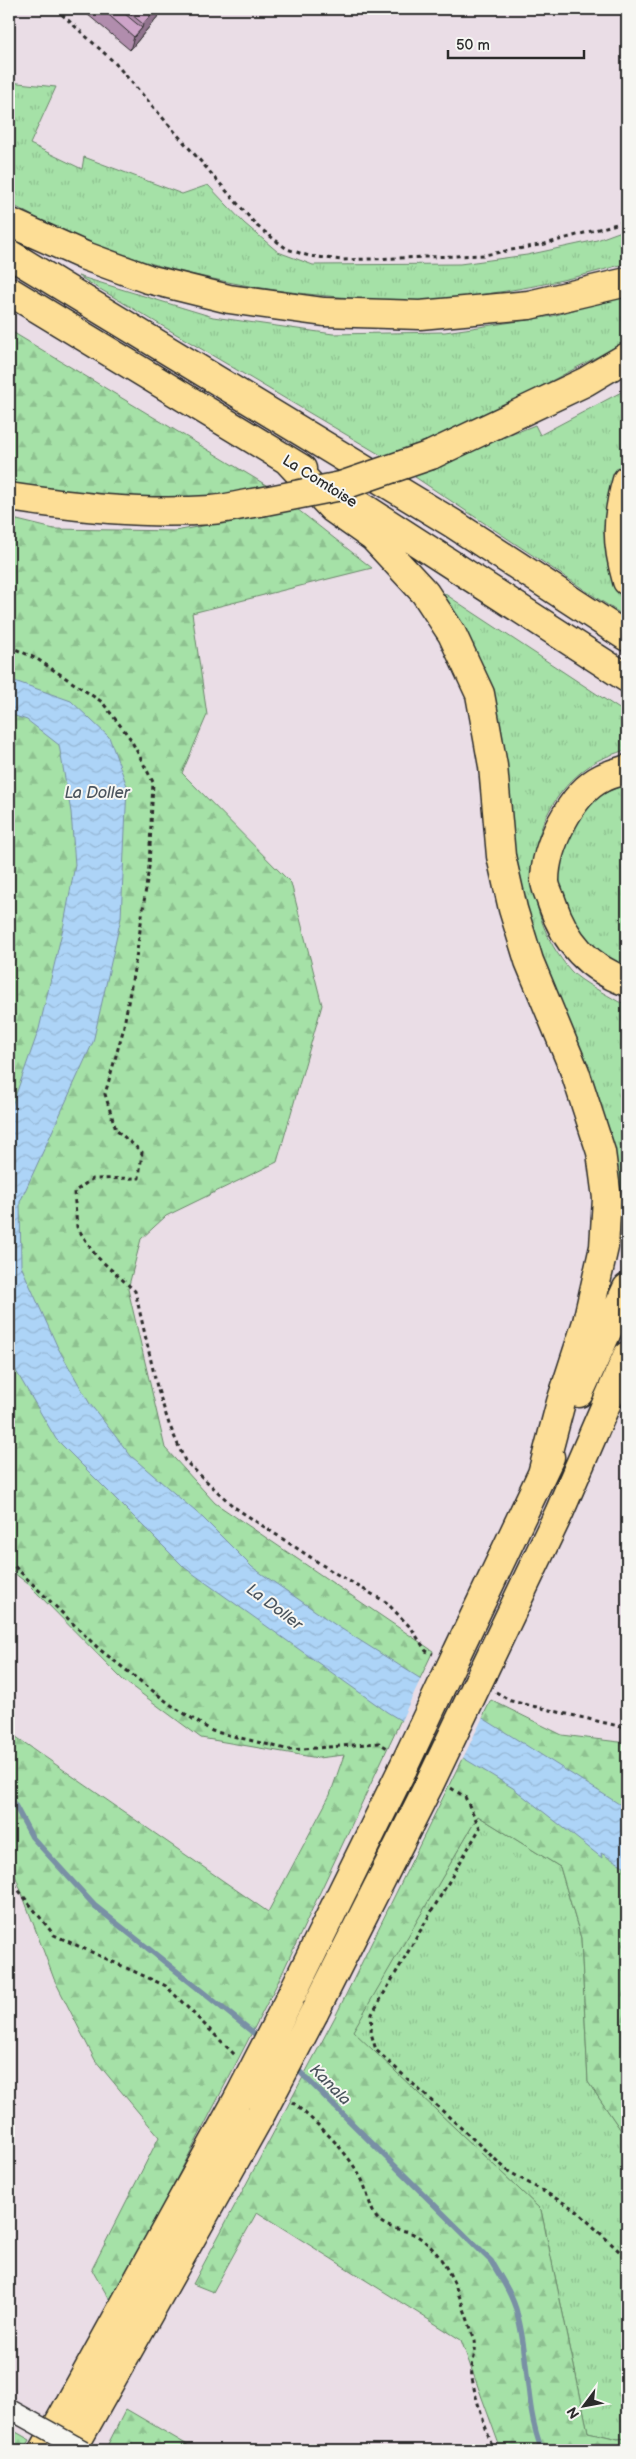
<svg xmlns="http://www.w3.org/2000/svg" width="636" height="2459" font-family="'Balsamiq Sans',sans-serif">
  <defs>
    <pattern id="grass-tufts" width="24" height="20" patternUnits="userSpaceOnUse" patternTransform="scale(1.25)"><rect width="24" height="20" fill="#a5e1a7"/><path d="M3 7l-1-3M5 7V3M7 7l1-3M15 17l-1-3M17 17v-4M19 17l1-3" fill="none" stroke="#8ec190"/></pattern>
    <pattern id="forest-firs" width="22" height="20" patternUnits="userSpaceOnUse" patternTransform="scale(1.25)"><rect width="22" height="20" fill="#a5e1a7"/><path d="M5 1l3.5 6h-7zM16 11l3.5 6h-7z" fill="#8ec190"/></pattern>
    <pattern id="water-waves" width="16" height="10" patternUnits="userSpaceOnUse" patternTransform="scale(1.25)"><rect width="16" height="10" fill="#add4f7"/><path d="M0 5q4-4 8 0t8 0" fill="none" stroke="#95b6d4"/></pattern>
  </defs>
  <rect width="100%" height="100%" fill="#eadde6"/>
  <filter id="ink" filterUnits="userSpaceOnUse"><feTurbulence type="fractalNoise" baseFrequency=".02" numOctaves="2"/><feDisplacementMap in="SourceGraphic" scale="10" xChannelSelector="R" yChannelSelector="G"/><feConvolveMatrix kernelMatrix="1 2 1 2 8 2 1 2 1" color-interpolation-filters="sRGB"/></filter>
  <g filter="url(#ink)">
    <path fill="url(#grass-tufts)" stroke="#688669" d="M9,82L56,87L30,144L82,169L84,157L182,194L208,185L244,223L278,252L313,265L460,264L527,255L597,240L627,229V263C564,282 497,295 431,300C400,302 370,300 340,297C249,290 164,272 79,239C55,230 32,215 9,203Z
      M78,276L213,317L333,334L445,332L553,316L627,294V341C548,382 469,428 384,457Z
      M627,389V450L609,491L606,552L627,605V618L412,475L535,425L540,435Z
      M433,586L627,714V749C615,754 599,758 589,766C520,815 517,910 571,971C581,982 606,994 619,1002L627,1003V1230L623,1239L618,1167L597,1092L557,1000L525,915L511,842Z
      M627,783V971L580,940L562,904L558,863L572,823L601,795Z
      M478,1816L560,1867L581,1938L588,2082L627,2139V2438L618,2439L588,2432L541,2210L352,2031Z"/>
    <path fill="url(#forest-firs)" stroke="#688669" d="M9,330L271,488L226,496L171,500L66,495L9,484Z
      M297,509L372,568L192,613L207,715L182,773L291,883L322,1005L277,1162L166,1216L141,1239L128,1289L165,1448L215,1503L433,1651L278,1982L112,2304L92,2269L159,2137L95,2060L54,1979L9,1859V1732L268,1912L330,1795L344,1755L318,1758L201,1738L123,1680L28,1584L9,1569V518L54,529L175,531Z
      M491,1700L562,1735L627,1743V2139L588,2082L581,1938L560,1867L478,1816L353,2031L541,2210L588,2432L618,2439L627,2438V2450H501L461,2340L257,2212L213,2292L193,2284L335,2017Z
      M126,2409L196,2450H105Z
      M9,2428L30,2440L24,2450H9Z"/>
    <path fill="url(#water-waves)" stroke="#7990a5" d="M9,679L71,701L109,737L127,786L121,918L93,1042L20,1202L21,1266L58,1348L90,1404L131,1456L203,1518L252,1567L337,1626L627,1809V1868L601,1853L602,1858L513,1788L387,1712L185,1568L56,1439L9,1359V1114L39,1029L64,924L75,865L71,812L59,745L27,720L9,714Z"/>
    <path fill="#eadde6" d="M422,1676L484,1715L462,1760L400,1723Z"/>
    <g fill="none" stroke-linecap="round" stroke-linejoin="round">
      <path stroke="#7990a5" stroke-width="5.5" d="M9,1794L32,1837L95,1906L260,2038
        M294,2066L491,2261C501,2278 512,2294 517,2313C530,2358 524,2406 542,2450"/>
      <defs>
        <path id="highway" d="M9,222L85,256L148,279L229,299L324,312L420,315L529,305L627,282
          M9,254L452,523L627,637
          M9,291L302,469
          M431,455L585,382L627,357
          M287,460L332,508L373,537L425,593L452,634L480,694L493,766L501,856L513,909L529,961L575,1072L601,1152L607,1198L604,1247L587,1322L561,1402L542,1474
          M627,480C616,518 616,543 627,581
          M341,493L627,678
          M9,497C76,507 143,515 211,510C227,509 243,504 260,502
          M627,769C619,772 610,774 602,778C571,793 545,847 545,881C545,887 550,896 552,903C565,942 588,968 627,982
          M579,1393L627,1288
          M456,1655L550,1457
          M483,1672L559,1513L627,1356
          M292,1994L403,1768
          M314,2013L429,1785
          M44,2450L239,2097
          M72,2450L261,2114"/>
      </defs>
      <use href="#highway" stroke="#2b2b2b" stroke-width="31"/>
      <path stroke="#2b2b2b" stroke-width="3" stroke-dasharray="4 4" stroke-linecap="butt" d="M56,9L114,62L257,226L287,249L309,256L341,260L484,255L545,244L627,221
        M9,646L37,659L102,702L130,738L153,782L149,867L136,958L123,1031L105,1094L116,1130L142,1152L139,1178L92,1179L74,1192L77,1227L96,1256L135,1291L157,1387L169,1424L185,1461L234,1507L333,1572L386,1602L412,1629L426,1651L433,1654
        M9,1561L99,1649L171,1705L212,1731L290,1750L379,1743L389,1749
        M496,1692L511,1701L627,1728
        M451,1788L465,1797L480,1828L372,2014L371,2033L376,2050L508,2171L576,2210L621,2253L627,2262
        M9,1878L54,1935L166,1986L235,2055
        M292,2102C319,2125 344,2147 361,2178C367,2189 369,2206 376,2217C386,2230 404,2228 417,2236C451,2257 461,2303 475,2340C477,2355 470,2364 472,2378C476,2402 486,2427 493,2450"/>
      <use href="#highway" stroke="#fdde96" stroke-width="28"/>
      <defs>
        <path id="minor-bridge" d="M11,2410L83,2450"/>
        <path id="highway-bridge" d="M260,502L341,486L431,455
          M403,1768L456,1655
          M429,1785L483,1672
          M239,2097L292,1994
          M261,2114L314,2013"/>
      </defs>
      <use href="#minor-bridge" stroke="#2b2b2b" stroke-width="22" stroke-linecap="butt"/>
      <use href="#highway-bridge" stroke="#2b2b2b" stroke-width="31" stroke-linecap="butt"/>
      <use href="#minor-bridge" stroke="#f6f6f2" stroke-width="19"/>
      <use href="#highway-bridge" stroke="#fdde96" stroke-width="28"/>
    </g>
    <path fill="#b18dad" stroke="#2b2b2b" d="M81,9H164L130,50Z"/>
    <path fill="#90738d" stroke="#2b2b2b" d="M156,9H164L130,50L134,37L142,28L143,24Z"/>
    <path fill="#cea4c9" stroke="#2b2b2b" d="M102,9H119L142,28L134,37Z
      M125,9H156L143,24Z"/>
  </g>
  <g text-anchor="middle" stroke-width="4" stroke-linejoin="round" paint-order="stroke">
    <g font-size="15" fill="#2b2b2b" stroke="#f6f6f2">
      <text transform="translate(320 481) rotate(32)" y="5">La Comtoise</text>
    </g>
    <g font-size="16" font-style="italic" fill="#4c555e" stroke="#f6f6f2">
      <text x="97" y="798">La Doller</text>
      <text transform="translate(275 1606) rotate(37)" y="6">La Doller</text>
      <text transform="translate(331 2084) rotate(45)" y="6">Kanala</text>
    </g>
  </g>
  <rect width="636" height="2459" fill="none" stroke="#f6f6f2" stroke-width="30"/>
  <rect x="15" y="15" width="606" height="2429" fill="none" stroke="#2b2b2b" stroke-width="2" filter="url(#ink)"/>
  <g transform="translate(584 2406) rotate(238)" stroke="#f6f6f2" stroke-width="4" paint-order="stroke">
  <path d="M0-4L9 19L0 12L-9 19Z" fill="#2b2b2b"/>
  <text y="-8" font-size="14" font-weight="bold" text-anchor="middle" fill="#2b2b2b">N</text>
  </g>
  <path d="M448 50v8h136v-8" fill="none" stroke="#2b2b2b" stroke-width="2.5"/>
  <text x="456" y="50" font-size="15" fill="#2b2b2b" stroke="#f6f6f2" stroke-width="4" paint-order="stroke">50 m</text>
</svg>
